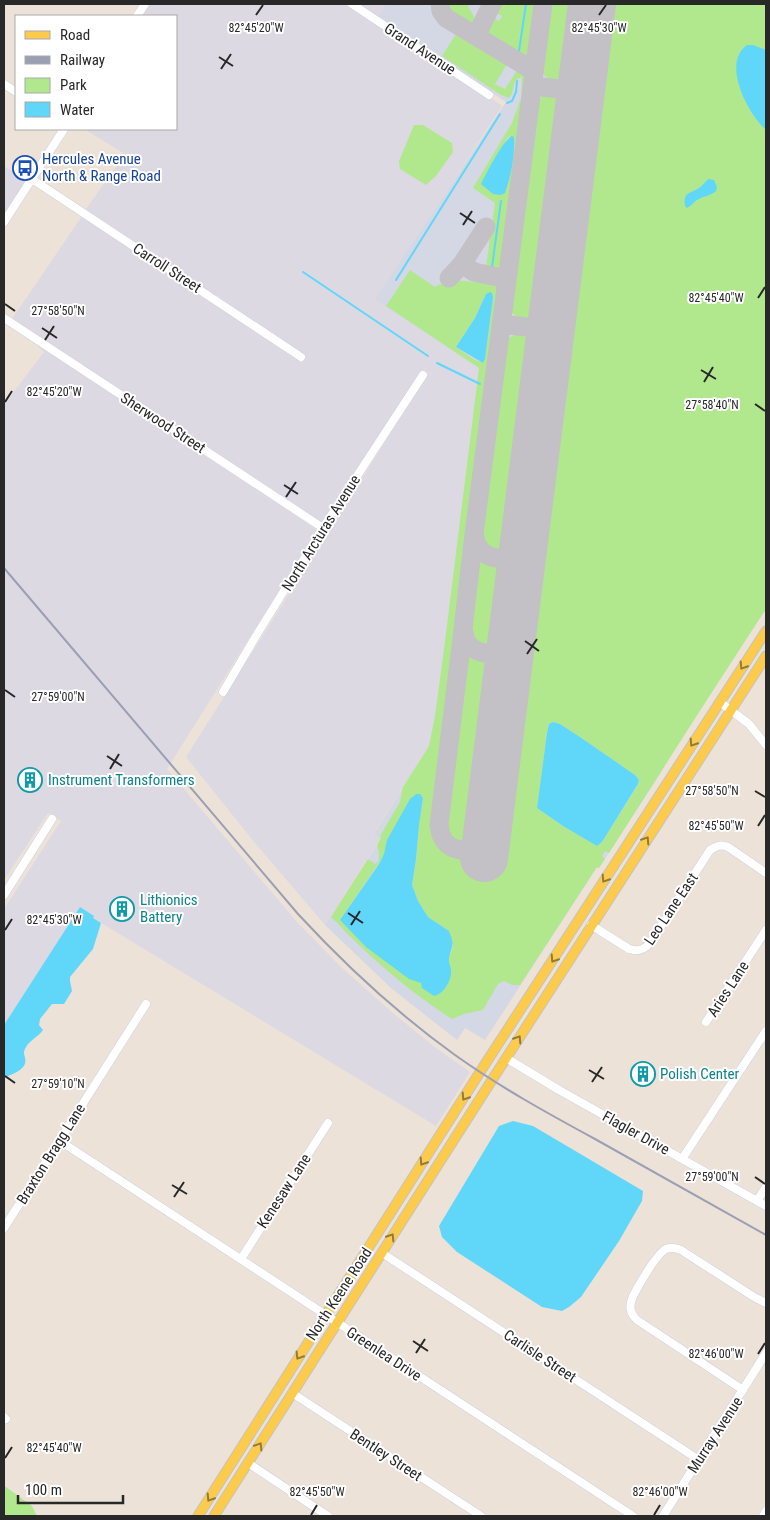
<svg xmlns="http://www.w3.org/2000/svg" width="770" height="1520" font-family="'Roboto Condensed',sans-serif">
  <rect width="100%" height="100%" fill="#ece2d8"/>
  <path fill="#dcd9e3" d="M150,4H344L489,100L491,98L502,106L376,299L479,367L444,649L435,716L429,746L374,833L381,838L325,925L255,843L186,757L428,374L422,370L322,523L12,319L82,216L302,363L306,356L86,209L125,154L84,129H176V16H142Z
    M359,4H386L378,16Z
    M4,166L27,181L4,215Z
    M33,342L317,530L167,769L297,922L341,967L394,1014L436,1048L470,1072L436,1126L93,918L80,908L4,1025V909L61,821L48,813L4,880V401L6,402L44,352Z"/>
  <path fill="#d4d7e4" d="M386,4H638L662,771L599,868L597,867L485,1040L465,1028L457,1040L391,988L325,925L381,839L374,834L429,746L435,716L444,649L479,368L375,299L506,102L378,16Z"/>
  <path fill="#b1e88e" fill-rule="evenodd" d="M444,4H471L468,6L478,24L477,30L475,31C462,24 450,18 444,4Z
    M496,4H501L505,6L506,4H538L532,48L526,56L517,57L483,36L482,32L490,16L499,21L502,16L493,11Z
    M548,4H580L572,69C563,86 546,84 539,67Z
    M604,4H766V609L703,706L609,853L605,851L602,856L605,859L599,868L597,867L520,985H512L504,981L498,984L483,1010L464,1014L452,1019C419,998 387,972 358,944C348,935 340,925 331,917L368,859L375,864L378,862C380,857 379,850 377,845L381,838L380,836L400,802L403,787L429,746L435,716L444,649L479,368L386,306L410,270L435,287C450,277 467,282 483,282C487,282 492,281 495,283C497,284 499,288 500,290L434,828C441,860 469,857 496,861ZM486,294L493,298L485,359L483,363L473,359L456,347L475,318ZM553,722L560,724L580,737L635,775L639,780L638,785L602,842L597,846L563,826L537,808L547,733L549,724ZM423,798L419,825L416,859L412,885L418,901L428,917L449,931L453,947L448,960L451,972L446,988L421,983L417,981L340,920Z
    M459,32H464L509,61L495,84L505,89L520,66L524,71L528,81L504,263L502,268L497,271L487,270L486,267L495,203L473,188L512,123L521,98L522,77C510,80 516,91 509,98L501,95L442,56L456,34ZM508,137H514C515,153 511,168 508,182L484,178Z
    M547,95C557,97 562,100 566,109L541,308L537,315L526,320C517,318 513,315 508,307L534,104L543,96Z
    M414,125H423L452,143L453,152L436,176L426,185L400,169L399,161Z
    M514,335C525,334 530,339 536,348L512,539C504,550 496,553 484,546L479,535L504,341Z
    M477,557L488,565L508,568L499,639L494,644L485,646L474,641L468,629Z
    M466,652L482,661L496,663L474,837C464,854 446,843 444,827Z
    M4,1487H6L32,1506L37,1516H4Z"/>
  <path fill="#60d7f9" d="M747,45H753L766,50V130C748,114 721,63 747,45Z
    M512,136L514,137C515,156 511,176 505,193L501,195L493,194L481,184C486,174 503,140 512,136Z
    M708,179L714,180L717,187L716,191C710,196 704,196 697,200C694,202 691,206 687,208L685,206C683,192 689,194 699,188C702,186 705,182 708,179Z
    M490,292L492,293L493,298L485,359L483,363L456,347L475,318L486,294Z
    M553,722L560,724L580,737L635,775L639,780L638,784L602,842L597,846L563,826L537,808L547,733L549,724Z
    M416,794H420L423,798L419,825L416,859L412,885L418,901L428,917L449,931C455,946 452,944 449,958C448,963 451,966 451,970C452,980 444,994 434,996L422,988L421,983L409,979L366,947L340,920L379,864L384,854L387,840L410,799Z
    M80,907L94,916L93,918L101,923L93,949L70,977V981L72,991L64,1004H52L40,1019L39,1025L43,1030C38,1037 30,1040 26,1047C23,1052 24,1053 25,1058C28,1070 12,1074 4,1078V1025Z
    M513,1121L533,1126L643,1191L642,1201L619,1241L581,1297L569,1307L562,1311L542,1307L457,1252L442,1237L439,1226L499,1126Z"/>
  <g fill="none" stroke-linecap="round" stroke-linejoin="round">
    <path stroke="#60d7f9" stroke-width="2" d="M519,51L526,4
      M507,103L512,101L516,92L517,81
      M492,267L501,201
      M303,272L428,356
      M396,280L500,114
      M437,363L480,384"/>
    <path stroke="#c3c0c6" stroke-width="19" d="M440,4L441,11L446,18L534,71
      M476,36L492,4
      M532,86L581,91
      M486,227L462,264L474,272L507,279
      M449,278L462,264
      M501,324L551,330
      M474,534C475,538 476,543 478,546C484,557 500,562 511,555C517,552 520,545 524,540
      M463,630L439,825C440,829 440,833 442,837C448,850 465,854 477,845C481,842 484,836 487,832
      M511,638C508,642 504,647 499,650C489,657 473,652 466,641C465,638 464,633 463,629L474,534L543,4"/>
    <path stroke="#c3c0c6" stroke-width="48" d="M484,858L592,4"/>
    <defs>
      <path id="minor" d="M352,4L489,95
        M137,16L145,4
        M4,84L16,92
        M32,179L301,357
        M4,222L64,129
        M4,318L323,528
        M223,692L256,636L323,528L423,375
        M720,702L749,724L766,745
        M4,895L52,819
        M591,925L629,949C638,952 644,950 650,943L710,850C717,846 720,844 728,847L766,873
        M706,1022L766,930
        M506,1058L559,1090L766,1206
        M60,1141L633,1516
        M682,1159L766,1031
        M757,1201L766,1187
        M4,1228L146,1004
        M382,1253L699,1460
        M241,1259L328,1123
        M743,1390L637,1320C629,1312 629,1306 633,1296C639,1285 656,1254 666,1249C671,1247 676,1248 681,1250L754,1297L766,1303
        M292,1393L481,1516
        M4,1417L6,1419
        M248,1463L328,1516
        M663,1516L766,1353
        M763,1516L766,1511"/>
      <path id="major" d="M198,1516L480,1072L766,631
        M214,1516L492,1080L766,656"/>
    </defs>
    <use href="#minor" stroke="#cdd2e3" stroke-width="9"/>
    <use href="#major" stroke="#c3c3c3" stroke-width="11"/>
    <use href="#minor" stroke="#fff" stroke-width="8"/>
    <use href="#major" stroke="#fdcb4c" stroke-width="9"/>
    <path stroke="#9a9fb4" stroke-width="2" d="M4,568L298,914C346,966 398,1014 455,1055C500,1087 547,1113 595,1139C652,1171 709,1203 766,1235"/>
  </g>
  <defs><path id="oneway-chevron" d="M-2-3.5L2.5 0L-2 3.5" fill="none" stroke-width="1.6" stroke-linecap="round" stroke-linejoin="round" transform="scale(1.25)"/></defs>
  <g stroke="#927a3a">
    <use href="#oneway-chevron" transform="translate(743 666) rotate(123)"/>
    <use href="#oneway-chevron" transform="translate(693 743) rotate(123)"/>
    <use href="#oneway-chevron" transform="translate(646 840) rotate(-57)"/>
    <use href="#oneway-chevron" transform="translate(605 879) rotate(123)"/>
    <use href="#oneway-chevron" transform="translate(554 959) rotate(123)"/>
    <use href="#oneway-chevron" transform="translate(518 1039) rotate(-57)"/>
    <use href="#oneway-chevron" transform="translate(465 1097) rotate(123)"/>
    <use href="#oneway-chevron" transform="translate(423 1162) rotate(123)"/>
    <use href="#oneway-chevron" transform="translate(391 1237) rotate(-58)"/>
    <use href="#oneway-chevron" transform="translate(299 1356) rotate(122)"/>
    <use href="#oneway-chevron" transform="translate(259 1446) rotate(-58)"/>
    <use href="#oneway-chevron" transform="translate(210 1498) rotate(123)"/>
  </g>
  <path fill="none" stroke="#282828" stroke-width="2" d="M256,15L263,5M599,15L606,5M219,57L233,66M221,69L231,54M460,213L475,223M463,225L472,211M758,298L765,287M5,304L15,311M42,328L57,338M45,340L54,326M701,370L716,379M704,382L713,367M5,402L12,391M755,404L765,411M284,485L298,494M286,497L296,482M525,641L539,651M527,654L537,639M5,690L15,697M107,756L122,766M110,769L119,754M755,791L765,797M758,826L765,815M348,913L363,923M351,925L360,911M5,930L12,919M589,1070L604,1079M5,1076L15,1083M592,1082L602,1067M755,1177L765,1184M172,1185L187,1194M174,1197L184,1182M413,1341L428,1351M416,1353L425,1339M758,1354L765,1343M5,1458L12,1447M311,1515L317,1505M654,1515L660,1505"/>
  <defs>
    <symbol id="bus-ring" viewBox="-11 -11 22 22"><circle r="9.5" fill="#fff" stroke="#1a4fb4" stroke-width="1.5"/><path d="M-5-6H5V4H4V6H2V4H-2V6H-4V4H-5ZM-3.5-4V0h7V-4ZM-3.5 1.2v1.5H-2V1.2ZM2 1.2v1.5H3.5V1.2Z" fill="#1a4fb4"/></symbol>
    <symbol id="building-ring" viewBox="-11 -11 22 22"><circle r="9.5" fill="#fff" stroke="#0f9aa8" stroke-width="1.5"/><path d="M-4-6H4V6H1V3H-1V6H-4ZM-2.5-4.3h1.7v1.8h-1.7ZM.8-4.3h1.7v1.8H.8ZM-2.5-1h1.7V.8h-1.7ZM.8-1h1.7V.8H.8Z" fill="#0f9aa8"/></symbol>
  </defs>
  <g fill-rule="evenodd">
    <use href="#bus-ring" x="11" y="154" width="28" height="28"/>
    <use href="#building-ring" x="16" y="766" width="28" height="28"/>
    <use href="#building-ring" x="108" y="895" width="28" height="28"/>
    <use href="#building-ring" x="629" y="1060" width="28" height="28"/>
  </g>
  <g text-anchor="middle" stroke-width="4" stroke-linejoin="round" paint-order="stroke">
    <g font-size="15" fill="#282828" stroke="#fff">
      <text transform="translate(420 49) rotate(33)" y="5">Grand Avenue</text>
      <text transform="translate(167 268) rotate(33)" y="5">Carroll Street</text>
      <text transform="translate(163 423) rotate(33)" y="5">Sherwood Street</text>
      <text transform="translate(321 533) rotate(-58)" y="5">North Arcturas Avenue</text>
      <text transform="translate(671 909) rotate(-56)" y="5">Leo Lane East</text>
      <text transform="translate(728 989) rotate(-57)" y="5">Aries Lane</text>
      <text transform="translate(636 1133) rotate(29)" y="5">Flagler Drive</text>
      <text transform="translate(51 1154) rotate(-58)" y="5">Braxton Bragg Lane</text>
      <text transform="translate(284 1191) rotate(-57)" y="5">Kenesaw Lane</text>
      <text transform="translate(339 1294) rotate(-57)" y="5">North Keene Road</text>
      <text transform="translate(384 1354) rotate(33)" y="5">Greenlea Drive</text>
      <text transform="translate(540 1356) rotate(33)" y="5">Carlisle Street</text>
      <text transform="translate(715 1435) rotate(-57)" y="5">Murray Avenue</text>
      <text transform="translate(386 1455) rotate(33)" y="5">Bentley Street</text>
    </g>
    <g font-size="15" fill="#164399" stroke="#fff" text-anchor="start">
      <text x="42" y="164">Hercules Avenue<tspan x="42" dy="17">North &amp; Range Road</tspan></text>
    </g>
    <g font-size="15" fill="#0d838f" stroke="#fff" text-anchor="start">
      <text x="48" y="785">Instrument Transformers</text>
      <text x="140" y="905">Lithionics<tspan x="140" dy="17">Battery</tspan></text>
      <text x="660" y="1079">Polish Center</text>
    </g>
  </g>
  <g font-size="12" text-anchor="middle" fill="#282828" stroke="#fff" stroke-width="4" stroke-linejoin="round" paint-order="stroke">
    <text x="256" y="32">82°45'20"W</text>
    <text x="599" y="32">82°45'30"W</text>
    <text x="716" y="302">82°45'40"W</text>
    <text x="58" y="315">27°58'50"N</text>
    <text x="54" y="396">82°45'20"W</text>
    <text x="712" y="409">27°58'40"N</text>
    <text x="58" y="701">27°59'00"N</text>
    <text x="712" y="795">27°58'50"N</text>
    <text x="716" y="830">82°45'50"W</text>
    <text x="54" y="924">82°45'30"W</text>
    <text x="58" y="1088">27°59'10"N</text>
    <text x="712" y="1181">27°59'00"N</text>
    <text x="716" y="1358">82°46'00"W</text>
    <text x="54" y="1452">82°45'40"W</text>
    <text x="317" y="1496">82°45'50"W</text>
    <text x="660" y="1496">82°46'00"W</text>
  </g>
  <rect width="770" height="1520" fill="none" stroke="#282828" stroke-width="10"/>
  <rect x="15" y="15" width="162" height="115" fill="#ffffff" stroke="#a9a9a9"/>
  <rect x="25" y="31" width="25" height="8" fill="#fdcb4c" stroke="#a9a9a9"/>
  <text x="60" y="40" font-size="15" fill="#282828">Road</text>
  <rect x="25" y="56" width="25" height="8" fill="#9a9fb4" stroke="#a9a9a9"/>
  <text x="60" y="65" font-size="15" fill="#282828">Railway</text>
  <rect x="25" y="78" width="25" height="15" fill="#b1e88e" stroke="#a9a9a9"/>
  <text x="60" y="90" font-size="15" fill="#282828">Park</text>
  <rect x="25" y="102" width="25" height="15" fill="#60d7f9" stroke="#a9a9a9"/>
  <text x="60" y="115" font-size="15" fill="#282828">Water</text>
  <path d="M18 1495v8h105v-8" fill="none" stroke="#282828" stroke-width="2.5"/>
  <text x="25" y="1495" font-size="15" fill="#282828" stroke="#ffffff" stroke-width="4" paint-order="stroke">100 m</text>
</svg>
